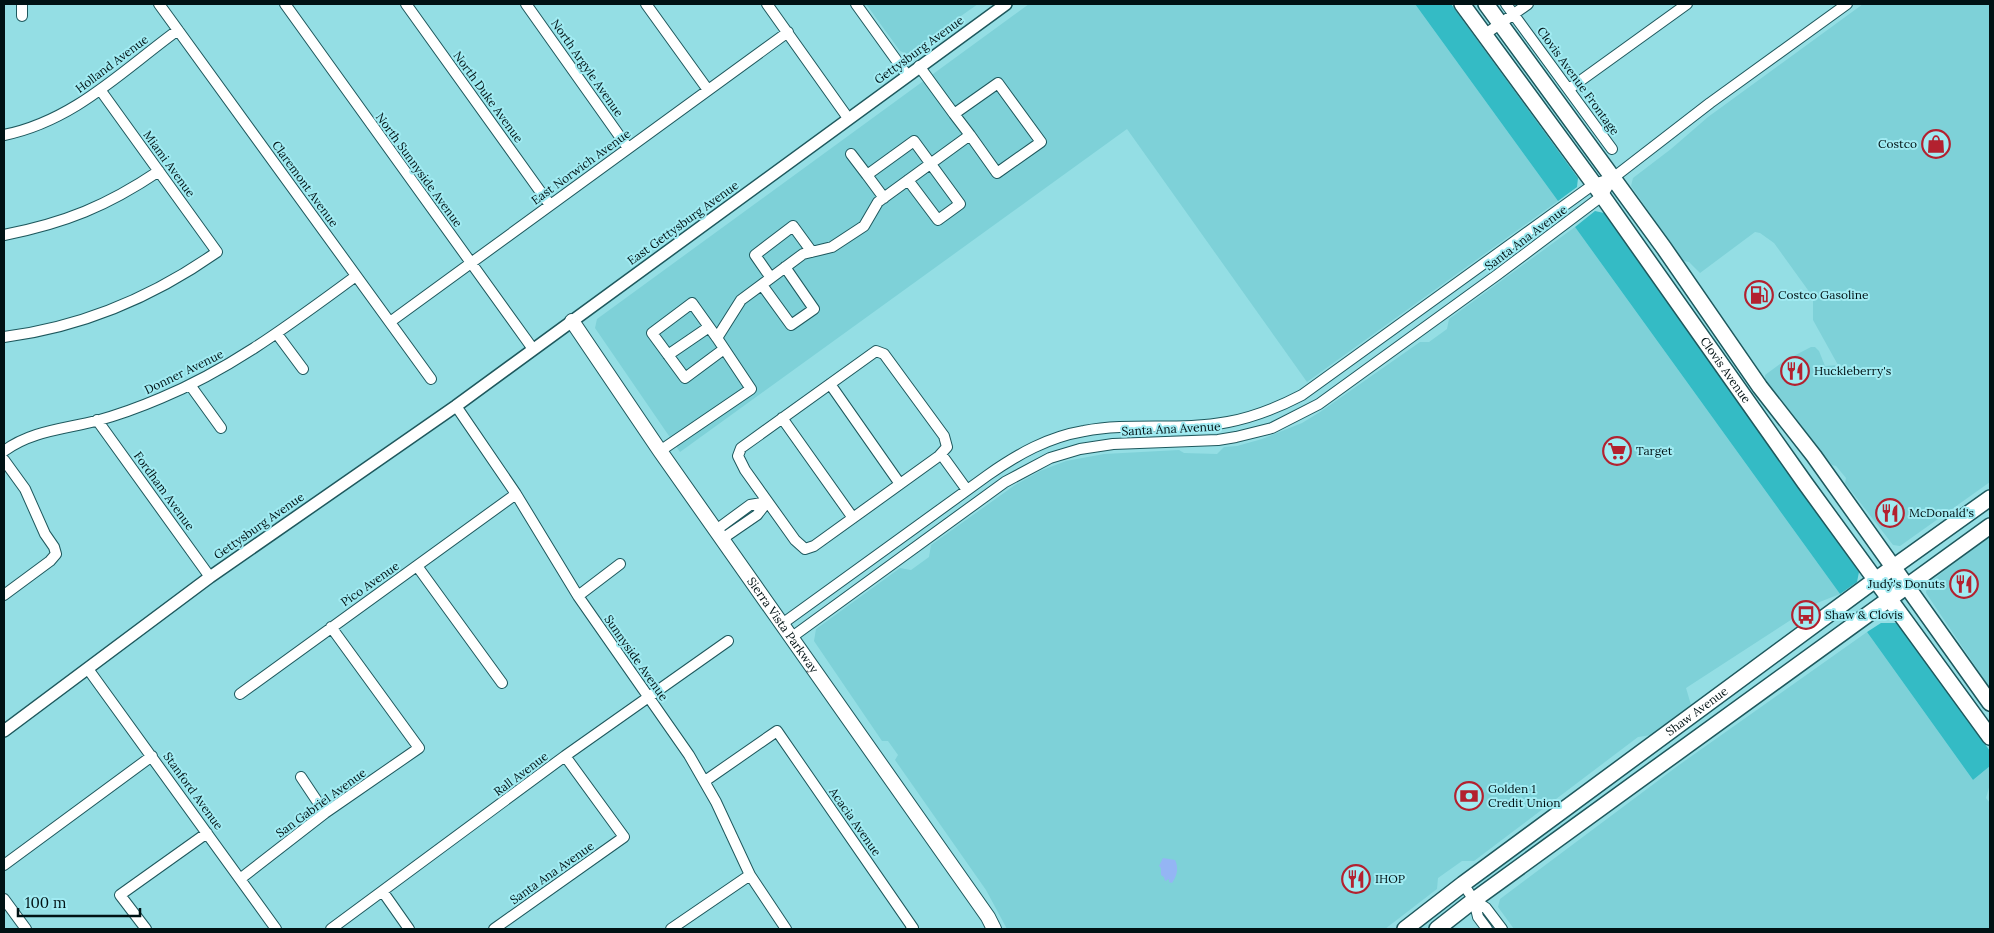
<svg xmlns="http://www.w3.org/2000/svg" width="1994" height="933" font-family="Lora,serif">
  <rect width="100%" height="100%" fill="#94dee4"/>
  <path fill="#7ed1d8" d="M866,4H978L907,54L900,51Z
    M1029,4H1415L1558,201L1307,382L1127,129L680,452L595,328L597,319Z
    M1863,4H1990V482L1900,546L1893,545L1845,483L1846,478L1836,466L1832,465L1765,380V375L1784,361L1811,347H1815L1819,351L1825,366L1838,365L1813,320V297L1774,243L1760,233L1755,232L1700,273L1689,262L1683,261L1631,186L1633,178L1671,149L1708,117Z
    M1575,227L1840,594L1817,603L1686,688L1691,705L1651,735L1638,737L1474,861H1462L1438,878L1437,889L1385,929H1007L986,890L895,760L898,755L888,741H882L814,641L816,629L900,568L911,570L929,557L931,545L1015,485L1040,471L1066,461L1104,454L1179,450L1184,453L1217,454L1224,447L1237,446L1262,439L1302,423L1320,412L1420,342H1429L1447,329L1449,319Z
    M1990,537V688L1926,593L1927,585L1945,570Z
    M1867,632L1973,780L1990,766V784L1986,798L1990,803V929H1514L1498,907L1500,899L1679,765Z"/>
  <path fill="#34bbc5" d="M1415,4H1451L1578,178L1577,187L1558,201Z
    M1595,211L1604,213L1859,572L1857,582L1840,594L1575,227Z
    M1881,623H1897L1990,751V766L1973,780L1867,632Z"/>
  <path fill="#94b5f4" d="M1163,858L1175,860C1179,868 1177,876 1172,883L1169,882V879L1165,881L1164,877L1161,875V868L1159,866Z"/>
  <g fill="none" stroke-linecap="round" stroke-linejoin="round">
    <defs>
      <path id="minor" d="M159,4L431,379
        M285,4L533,349
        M406,4L550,205
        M526,4L628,148
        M646,4L708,90
        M767,4L848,118
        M856,4L907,75
        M1506,4L1612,149
        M22,16V4
        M1484,35L1528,4
        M1569,89L1687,4
        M954,114L970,135
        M4,135C74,121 123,70 178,30
        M851,154L867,175
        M884,198L867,175L914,141L960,204L938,220L908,180
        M4,235C65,223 107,206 159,171
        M771,278L755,255L793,226L812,252
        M762,285L791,325L814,309L785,267
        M390,322L788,32
        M277,334L303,369
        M4,337C82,327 153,297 217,252L101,91
        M717,338L692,303L652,333L685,378L724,349
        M876,351L884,354L944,436L947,447L939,456L814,546L805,549L795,540L745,470L738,456L741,448Z
        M668,355L709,327
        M830,384L900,484
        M190,385L221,428
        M456,406L516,494L578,596L689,755L716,802L750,875L786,929
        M782,418L853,518
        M97,420L210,577
        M4,451C31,431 64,429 96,421C118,415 140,407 161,398C233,368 293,322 356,276
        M660,451L751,389L717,338L741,300L803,254L832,247L864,226L878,202L970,135L997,173L1041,142L998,83L954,114L919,66
        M941,454L967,490
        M4,460L25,489L45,534L54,547L56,554L50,561L4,595
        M716,530L750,505L767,502
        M722,539L757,515L767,502
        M417,566L502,683
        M578,596L620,564
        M782,624L988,475C1018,454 1048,437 1084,431C1131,422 1180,431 1228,422C1254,417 1279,407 1302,395L1594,184L1613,178L1710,103L1847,4
        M792,637L1005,482L1050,458L1080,449L1113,444L1218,440L1236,437L1272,428L1319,404L1497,275L1602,196L1613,178
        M88,669L276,929
        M240,694L516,494
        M301,777L325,813
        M705,781L777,731L913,928L911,929
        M4,865L152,756
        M240,879L325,813L419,748L331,627
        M1463,884L1474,900L1486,908L1502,929
        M383,892L409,929
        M4,899L26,929
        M1474,900L1478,917L1487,929
        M146,929L120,895L207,833
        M331,929L565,756L728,641
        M494,929L624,837L565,756
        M671,929L750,875"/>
      <path id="tertiary" d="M4,731L210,577L456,406L1006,4"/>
      <g id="secondary">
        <path id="s1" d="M572,321L660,451L988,917L994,929"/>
      </g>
      <g id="primary">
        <path id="s2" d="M1462,4L1594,184L1805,483L1990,737"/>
        <path d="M1486,4L1664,248L1760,387L1814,456L1990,703"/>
        <path id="s3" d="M1405,929L1463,884L1867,586L1990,498"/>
        <path d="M1437,929L1474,900L1660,765L1990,526"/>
      </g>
    </defs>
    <use href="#minor" stroke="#1e585d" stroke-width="12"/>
    <use href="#tertiary" stroke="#1e585d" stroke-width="14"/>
    <use href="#secondary" stroke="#1e585d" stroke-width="16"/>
    <use href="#primary" stroke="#1e585d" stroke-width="18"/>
    <use href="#minor" stroke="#fff" stroke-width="10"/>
    <use href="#tertiary" stroke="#fff" stroke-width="11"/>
    <use href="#secondary" stroke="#fff" stroke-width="14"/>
    <use href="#primary" stroke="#fff" stroke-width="15"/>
  </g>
  <defs>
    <symbol id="shop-ring" viewBox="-11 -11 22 22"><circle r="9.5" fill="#a1ebf2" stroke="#b3212f" stroke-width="1.5"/><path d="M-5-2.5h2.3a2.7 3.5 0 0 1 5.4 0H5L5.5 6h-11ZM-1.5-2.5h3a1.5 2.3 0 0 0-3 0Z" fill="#b3212f"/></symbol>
    <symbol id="fuel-ring" viewBox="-11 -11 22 22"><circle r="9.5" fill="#a1ebf2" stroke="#b3212f" stroke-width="1.5"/><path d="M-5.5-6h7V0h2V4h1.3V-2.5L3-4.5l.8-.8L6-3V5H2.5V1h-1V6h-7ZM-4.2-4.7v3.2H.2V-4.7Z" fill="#b3212f"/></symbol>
    <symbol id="restaurant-ring" viewBox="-11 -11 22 22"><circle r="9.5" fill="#a1ebf2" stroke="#b3212f" stroke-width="1.5"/><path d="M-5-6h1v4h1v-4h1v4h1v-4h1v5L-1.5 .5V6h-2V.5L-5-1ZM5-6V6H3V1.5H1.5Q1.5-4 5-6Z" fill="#b3212f"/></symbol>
    <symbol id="supermarket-ring" viewBox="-11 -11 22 22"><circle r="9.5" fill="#a1ebf2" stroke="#b3212f" stroke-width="1.5"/><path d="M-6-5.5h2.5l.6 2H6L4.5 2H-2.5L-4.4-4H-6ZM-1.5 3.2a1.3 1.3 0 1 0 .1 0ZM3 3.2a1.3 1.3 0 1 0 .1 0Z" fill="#b3212f"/></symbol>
    <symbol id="bus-ring" viewBox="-11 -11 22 22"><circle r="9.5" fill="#a1ebf2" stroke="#b3212f" stroke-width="1.5"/><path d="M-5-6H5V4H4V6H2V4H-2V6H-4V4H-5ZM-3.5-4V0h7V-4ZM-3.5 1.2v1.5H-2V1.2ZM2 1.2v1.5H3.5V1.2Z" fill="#b3212f"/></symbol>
    <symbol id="bank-ring" viewBox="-11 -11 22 22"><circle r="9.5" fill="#a1ebf2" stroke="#b3212f" stroke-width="1.5"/><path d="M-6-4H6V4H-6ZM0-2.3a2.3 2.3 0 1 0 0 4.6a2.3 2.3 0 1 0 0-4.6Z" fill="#b3212f"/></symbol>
  </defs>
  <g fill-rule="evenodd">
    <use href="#shop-ring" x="1920" y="128" width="32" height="32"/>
    <use href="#fuel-ring" x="1743" y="279" width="32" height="32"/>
    <use href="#restaurant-ring" x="1779" y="355" width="32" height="32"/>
    <use href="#supermarket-ring" x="1601" y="435" width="32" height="32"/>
    <use href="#restaurant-ring" x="1874" y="497" width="32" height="32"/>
    <use href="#restaurant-ring" x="1948" y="568" width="32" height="32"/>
    <use href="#bus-ring" x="1790" y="599" width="32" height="32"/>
    <use href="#bank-ring" x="1453" y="780" width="32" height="32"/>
    <use href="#restaurant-ring" x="1340" y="863" width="32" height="32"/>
  </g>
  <g text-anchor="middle" stroke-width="4" stroke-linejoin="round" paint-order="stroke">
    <g font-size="12" fill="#001214" stroke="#a1ebf2">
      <text transform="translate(919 50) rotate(-36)" y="4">Gettysburg Avenue</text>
      <text transform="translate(112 64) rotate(-37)" y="4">Holland Avenue</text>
      <text transform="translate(587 68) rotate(55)" y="4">North Argyle Avenue</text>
      <text transform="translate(1578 81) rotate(54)" y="4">Clovis Avenue Frontage</text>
      <text transform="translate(488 97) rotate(54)" y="4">North Duke Avenue</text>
      <text transform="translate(169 164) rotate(54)" y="4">Miami Avenue</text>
      <text transform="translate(581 167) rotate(-36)" y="4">East Norwich Avenue</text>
      <text transform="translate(419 170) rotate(54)" y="4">North Sunnyside Avenue</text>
      <text transform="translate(305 184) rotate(54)" y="4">Claremont Avenue</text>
      <text transform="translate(683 223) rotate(-36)" y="4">East Gettysburg Avenue</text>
      <text transform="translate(1526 238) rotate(-37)" y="4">Santa Ana Avenue</text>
      <text dy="4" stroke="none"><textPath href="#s2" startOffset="451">Clovis Avenue</textPath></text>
      <text transform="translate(184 372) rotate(-26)" y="4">Donner Avenue</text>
      <text transform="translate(1171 429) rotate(-3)" y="4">Santa Ana Avenue</text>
      <text transform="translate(164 491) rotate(54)" y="4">Fordham Avenue</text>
      <text transform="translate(259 526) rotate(-35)" y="4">Gettysburg Avenue</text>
      <text transform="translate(370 584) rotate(-35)" y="4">Pico Avenue</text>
      <text dy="4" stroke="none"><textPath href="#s1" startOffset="370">Sierra Vista Parkway</textPath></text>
      <text transform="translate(636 658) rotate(55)" y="4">Sunnyside Avenue</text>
      <text dy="4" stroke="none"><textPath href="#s3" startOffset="364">Shaw Avenue</textPath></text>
      <text transform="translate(521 774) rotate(-37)" y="4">Rall Avenue</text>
      <text transform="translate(193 791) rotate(54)" y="4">Stanford Avenue</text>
      <text transform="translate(321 803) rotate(-36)" y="4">San Gabriel Avenue</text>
      <text transform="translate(855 822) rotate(55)" y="4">Acacia Avenue</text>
      <text transform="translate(552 873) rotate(-35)" y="4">Santa Ana Avenue</text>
    </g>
    <g font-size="12" fill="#001214" stroke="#a1ebf2" text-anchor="start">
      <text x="1917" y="148" text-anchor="end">Costco</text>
      <text x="1778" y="299">Costco Gasoline</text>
      <text x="1814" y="375">Huckleberry's</text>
      <text x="1636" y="455">Target</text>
      <text x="1909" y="517">McDonald's</text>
      <text x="1945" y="588" text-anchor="end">Judy's Donuts</text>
      <text x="1825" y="619">Shaw &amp; Clovis</text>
      <text x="1488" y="793">Golden 1<tspan x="1488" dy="14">Credit Union</tspan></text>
      <text x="1375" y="883">IHOP</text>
    </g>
  </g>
  <rect width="1994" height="933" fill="none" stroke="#001214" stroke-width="10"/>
  <path d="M18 908v8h122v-8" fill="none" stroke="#001214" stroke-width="2.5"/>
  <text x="25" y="908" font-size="15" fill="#001214" stroke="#a1ebf2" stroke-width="4" paint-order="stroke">100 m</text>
</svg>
